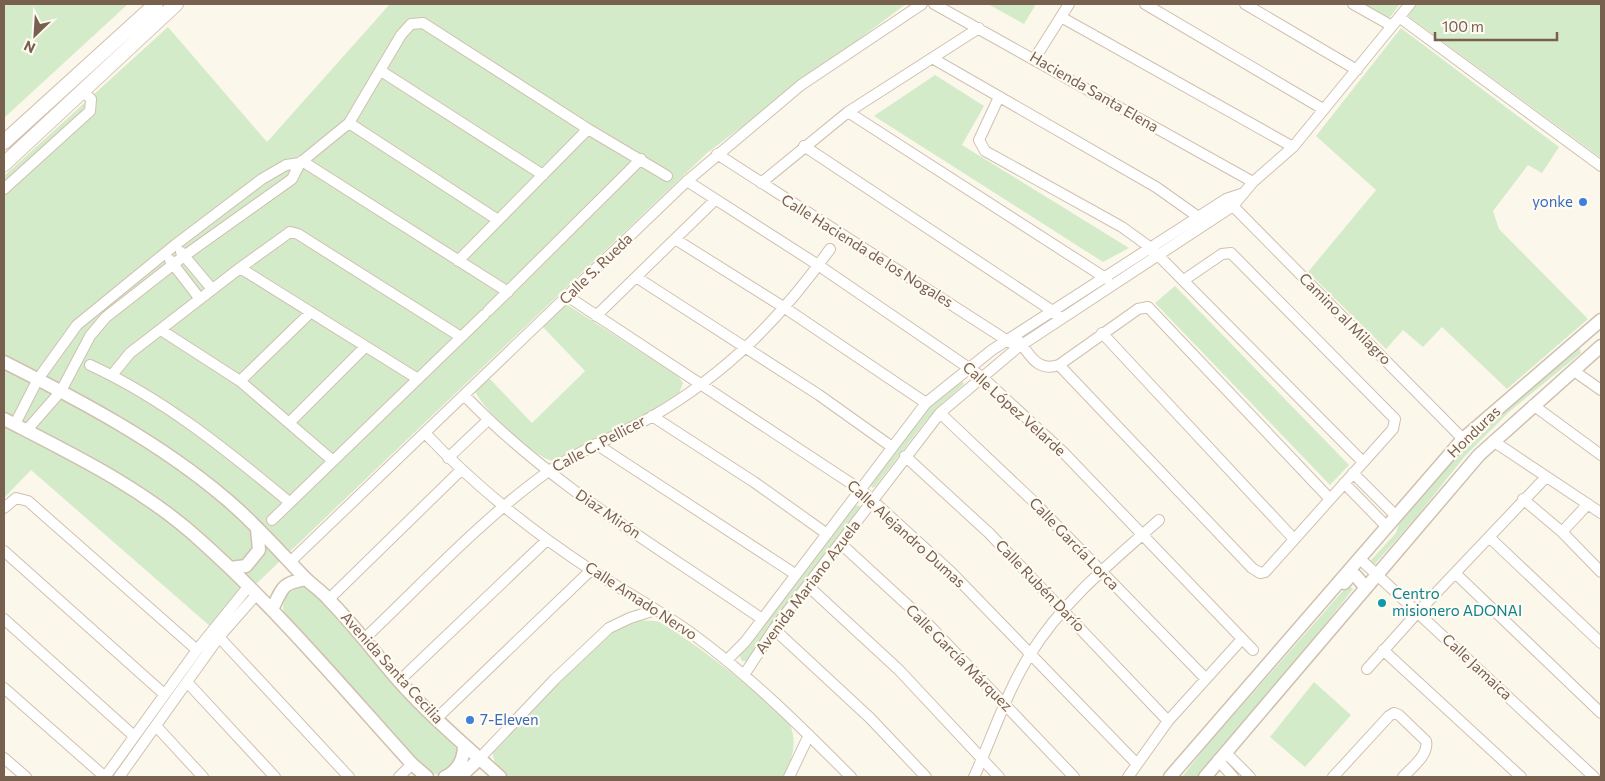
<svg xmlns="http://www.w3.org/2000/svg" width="1605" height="781" font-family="Commissioner,sans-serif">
  <rect width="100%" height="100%" fill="#fcf7eb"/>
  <path fill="#d4ebc9" d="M4,4H128L4,118Z
    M390,4H906L707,153L211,627L31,470L4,498V176L168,27L267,142Z
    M988,4H1036L1024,24Z
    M1357,4H1400L1387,21Z
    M1417,4H1601V158L1408,16Z
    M1401,28L1559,147L1542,173L1528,165L1493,211L1499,229L1588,319L1507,389L1442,327L1423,347L1403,330L1386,349L1308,272L1376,190L1316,136Z
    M935,75L984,106L962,145L1129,248L1103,262L874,116Z
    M1175,286L1349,465L1330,485L1155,303Z
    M566,304L678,376L683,383L679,393L644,415L552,461C530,454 485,412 475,391L488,377L532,423L585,371L542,326Z
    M1579,346L1581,353L1510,411L1465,456L1418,515L1374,565L1370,561L1396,533L1400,520L1466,445Z
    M962,382L964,383L962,386L940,405L924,423L875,487L872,488L871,485C897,450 923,404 962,382Z
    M859,505L860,508L751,657L747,661H742L739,655L855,506Z
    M1348,585L1353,589L1258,710L1199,777H1182L1209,743Z
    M304,587L312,591L452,742L458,751L455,763L448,773L438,775L428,771L386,729L284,614C280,598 289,590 304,587Z
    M640,620C646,621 654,620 659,622C678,630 785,711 791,727C797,743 792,764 782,777H509C497,768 490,760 494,744L613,632L624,625Z
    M1314,682L1351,715L1305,767L1270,737Z"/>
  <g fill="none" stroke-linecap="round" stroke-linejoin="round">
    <defs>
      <path id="minor" d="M934,4L1253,182
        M1145,4L1323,109
        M1245,4L1357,70
        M1353,4L1392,26
        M1061,17L1293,147
        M1399,17L1601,166
        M932,58L1156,187L1204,221
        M1035,58L1069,4
        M381,71L543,175
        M999,97L979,140L985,151L1122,227L1151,248L1363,462
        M848,112L1107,279
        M349,123L498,220
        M804,146L1057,314
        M717,154L1011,343
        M302,161L508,292
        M687,181L818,265L982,377L1063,452L1253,650
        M761,183L848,112L979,28
        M4,189L90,111L91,99L83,92
        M1228,201L1463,439
        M675,239L785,308L926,403
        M181,252L212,289
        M170,260L200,299
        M458,261L588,129
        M240,268L418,379
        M636,277L819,395L892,447
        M567,296L861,490L951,572L1136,763
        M488,311L641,159
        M596,316L715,200
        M161,330L240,381L332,460
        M1102,333L1293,538
        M1019,341C1031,356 1037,372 1059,365L1138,309L1148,307L1330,499
        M90,365C164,399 228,451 289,502
        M1059,365L1252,568L1260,573L1265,572L1393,429L1395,419L1231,253L1222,254L1184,280
        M1574,371L1601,390
        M112,375L130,353L240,268L290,232L298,234L461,337
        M240,381L311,312
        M464,395C551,486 660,548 762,619
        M1533,405L1601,455
        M940,413L1033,501L1206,679
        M652,416L754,482L827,534
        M290,422L365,347
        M15,424L38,379L77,325L175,245L262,179L286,165L300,163
        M26,431L61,391L90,336L106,317L184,256L292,179L300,163L349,123L401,35L411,24L423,23L588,129L667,176
        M425,433C475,486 530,530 591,570C625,592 661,611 694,635C751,677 801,727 851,777
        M1493,441L1601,513
        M596,444L795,574
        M905,456L989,533L1168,721
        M448,458L488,420
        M1353,473L1396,516
        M1344,483L1387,527
        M1523,499L1562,532L1601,572
        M4,508L16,498L28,501L197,650
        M272,520L484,315
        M1562,532L1588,504
        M1489,537L1601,643
        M840,543L926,622L1074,777
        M4,551L164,694
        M1359,558L1594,777
        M291,561L687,181L801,85L922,4
        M1455,573L1601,713
        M808,586L899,670L999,777
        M329,599L461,470
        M4,619L134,736
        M774,629L870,718L926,777
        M219,637L349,777
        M364,639C423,583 480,521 546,473C579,450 618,436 653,416C727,373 781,318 830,249
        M1383,650L1521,777
        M727,660L745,642L926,403L992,350L1226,199L1241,194
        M1367,669L1418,612L1546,477
        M744,675L774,629L940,413L1017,348L1233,206L1253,182L1293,147L1410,4
        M399,681L547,540
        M187,682L275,777
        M4,688L105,777
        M436,719L591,570
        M156,726L203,777
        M1225,752L1250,777
        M4,758L26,777
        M479,759L555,679L609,628L630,618L655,610
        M1218,760L1233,777
        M105,777L197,650L248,587
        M119,777L219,637L256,595
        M399,777L412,764
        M789,777L809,735
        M974,777C993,736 1006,692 1031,653C1064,600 1113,561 1159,520
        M1128,777L1168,721L1242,639
        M1333,777L1389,716L1394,713L1399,715L1426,741C1429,755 1412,767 1403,777"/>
      <path id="tertiary" d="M4,362C81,401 159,442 225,498C254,522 279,551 305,578C313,586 323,592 330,601C355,626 376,655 399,681C430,716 466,746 500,777
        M4,419C72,454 145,489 202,542C278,610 344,689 412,764L427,777
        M230,568L246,566L259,550L257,529
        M1344,583L1350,576H1356L1366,588
        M272,610C282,588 282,583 306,579
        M445,777C458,771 464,759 464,745
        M460,777L479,759
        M1170,777L1463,439L1601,320
        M1205,777L1479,455L1601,346"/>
      <path id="secondary" d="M4,142L156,4
        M4,164L176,4"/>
    </defs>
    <use href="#minor" stroke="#cfc0b0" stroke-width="12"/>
    <use href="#tertiary" stroke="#cfc0b0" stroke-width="15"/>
    <use href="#secondary" stroke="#d2c1ae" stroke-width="16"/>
    <use href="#minor" stroke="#fff" stroke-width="10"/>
    <use href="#tertiary" stroke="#fff" stroke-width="12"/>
    <use href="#secondary" stroke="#fff" stroke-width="14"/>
  </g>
  <g fill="#3f7fe0" stroke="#fffbf2" stroke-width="2">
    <circle cx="1583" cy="202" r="5"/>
    <circle cx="470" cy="720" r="5"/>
  </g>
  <circle fill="#0f9aa8" stroke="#fffbf2" stroke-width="2" cx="1382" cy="603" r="5"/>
  <g text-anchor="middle" stroke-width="4.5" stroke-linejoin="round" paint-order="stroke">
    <g font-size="15" fill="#78604e" stroke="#fffbf2">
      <text transform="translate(1094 92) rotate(30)" y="5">Hacienda Santa Elena</text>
      <text transform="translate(867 251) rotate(32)" y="5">Calle Hacienda de los Nogales</text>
      <text transform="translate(596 269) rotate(-44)" y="5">Calle S. Rueda</text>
      <text transform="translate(1345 319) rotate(45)" y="5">Camino al Milagro</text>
      <text transform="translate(1014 409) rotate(42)" y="5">Calle López Velarde</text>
      <text transform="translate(1474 432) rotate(-44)" y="5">Honduras</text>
      <text transform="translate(599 444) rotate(-28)" y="5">Calle C. Pellicer</text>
      <text transform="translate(608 514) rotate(34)" y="5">Diaz Mirón</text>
      <text transform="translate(906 534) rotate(42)" y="5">Calle Alejandro Dumas</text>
      <text transform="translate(1074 544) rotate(46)" y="5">Calle García Lorca</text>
      <text transform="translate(1040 586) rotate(46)" y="5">Calle Rubén Darío</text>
      <text transform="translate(808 587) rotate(-53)" y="5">Avenida Mariano Azuela</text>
      <text transform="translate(641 601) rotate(33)" y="5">Calle Amado Nervo</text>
      <text transform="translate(959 658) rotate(45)" y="5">Calle García Márquez</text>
      <text transform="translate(1477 667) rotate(43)" y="5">Calle Jamaica</text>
      <text transform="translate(392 668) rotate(48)" y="5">Avenida Santa Cecilia</text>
    </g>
    <g font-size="15" fill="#366cbe" stroke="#fffbf2" text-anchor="end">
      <text x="1573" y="207">yonke</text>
      <text x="480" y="725" text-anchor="start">7-Eleven</text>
    </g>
    <g font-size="15" fill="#0d838f" stroke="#fffbf2" text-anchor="start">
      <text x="1392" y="599">Centro<tspan x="1392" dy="17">misionero ADONAI</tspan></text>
    </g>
  </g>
  <rect width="1605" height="781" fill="none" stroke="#78604e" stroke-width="10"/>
  <g transform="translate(35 35) rotate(205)" stroke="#fffbf2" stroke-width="4" paint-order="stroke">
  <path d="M0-4L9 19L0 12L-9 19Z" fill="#78604e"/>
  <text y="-8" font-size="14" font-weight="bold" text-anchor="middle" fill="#78604e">N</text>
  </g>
  <path d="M1435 32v8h122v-8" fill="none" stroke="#78604e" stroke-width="2.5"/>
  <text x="1442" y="32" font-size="15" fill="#78604e" stroke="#fffbf2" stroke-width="4" paint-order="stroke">100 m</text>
</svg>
